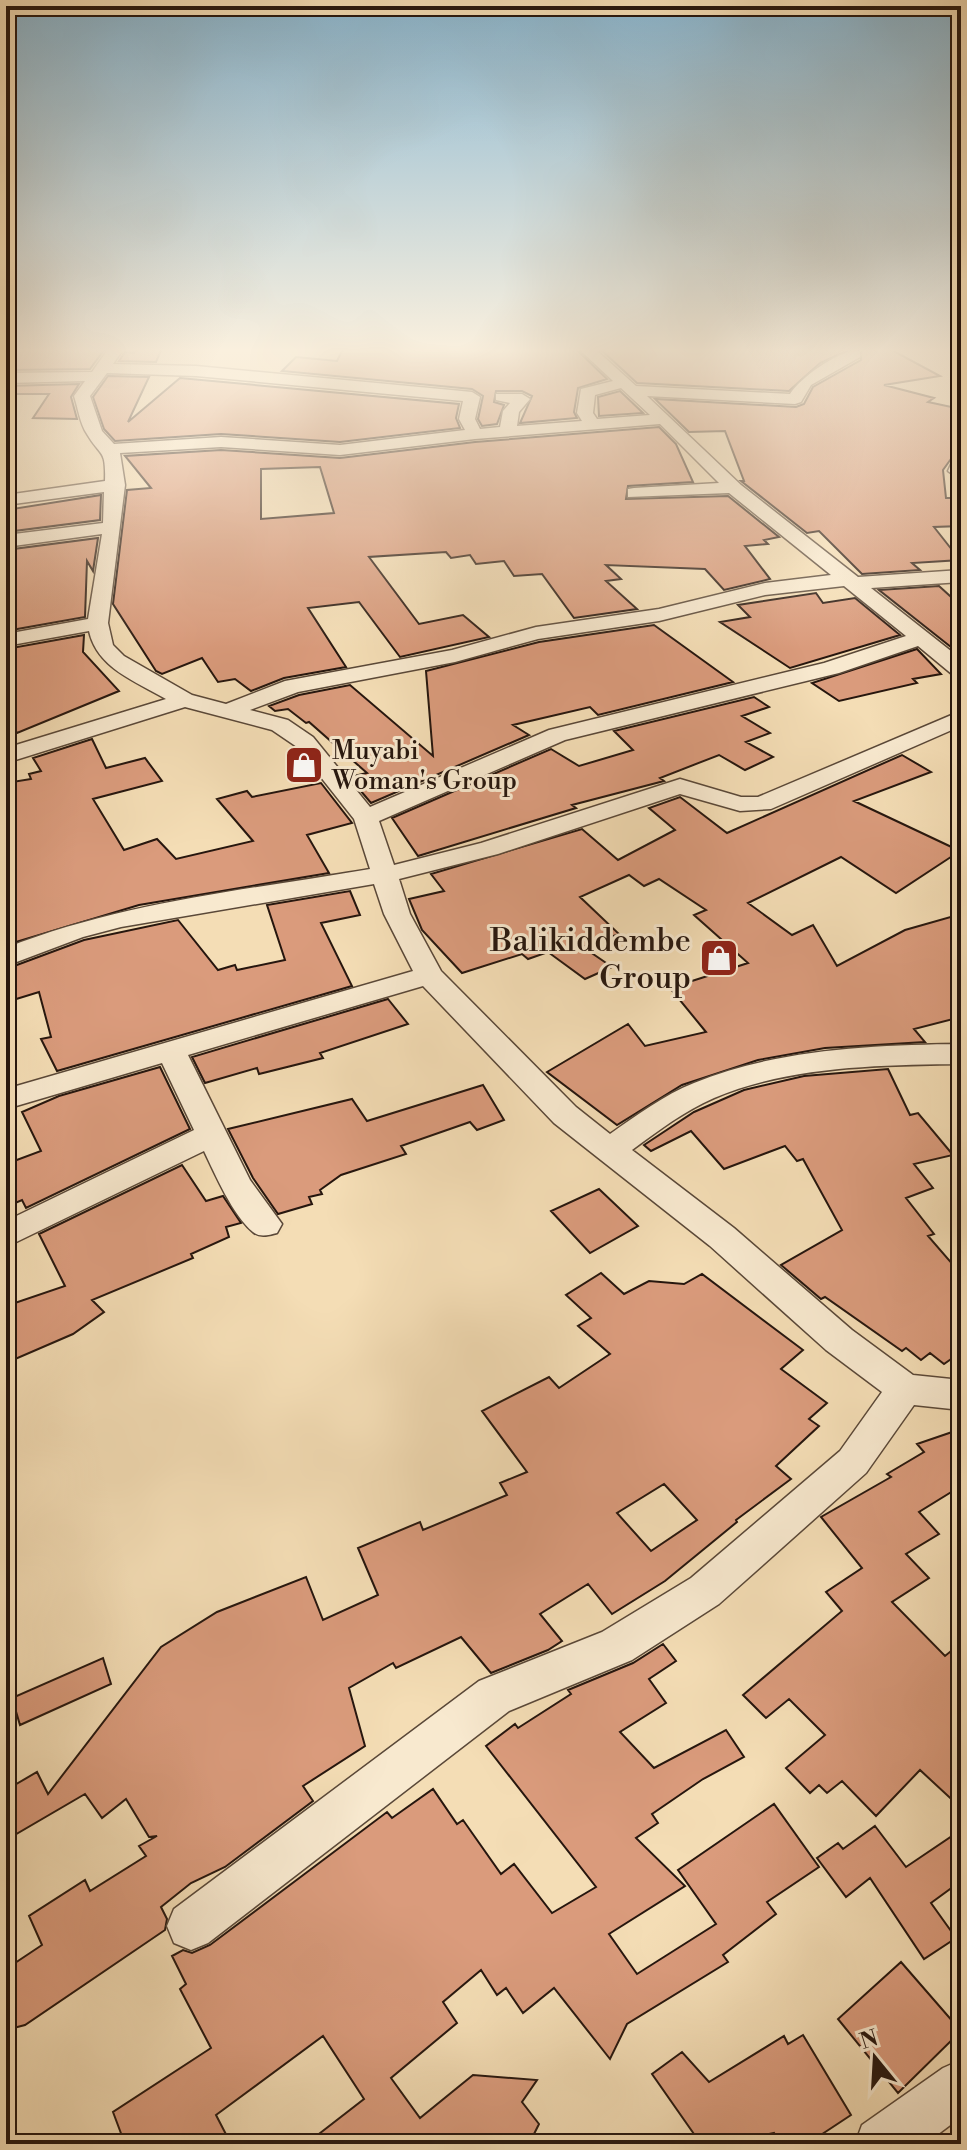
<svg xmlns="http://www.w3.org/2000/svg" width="967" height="2150" font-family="'Libre Bodoni',serif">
  <rect width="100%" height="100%" fill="#f4ddb5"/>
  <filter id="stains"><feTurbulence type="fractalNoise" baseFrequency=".0025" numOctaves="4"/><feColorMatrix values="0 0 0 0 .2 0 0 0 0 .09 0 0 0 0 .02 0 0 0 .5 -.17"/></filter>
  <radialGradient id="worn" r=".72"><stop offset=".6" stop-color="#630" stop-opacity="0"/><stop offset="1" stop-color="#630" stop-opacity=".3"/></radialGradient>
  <path fill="#da9b7c" stroke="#26160e" stroke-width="2" fill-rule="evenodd" d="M14,348H78L104,350L90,369L6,370V357Z
    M136,348H162L156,362L119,361L125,352L134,353Z
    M351,348H575L607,379L578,388L574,412L577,418L520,423L532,396L522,391H496L494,402L504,405L497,424L482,426L478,419L483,396L472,389L282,371L296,357L337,361L342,351Z
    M599,348H853L820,363L789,391L637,383Z
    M861,348H888L940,376L884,385L934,398L928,402L961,409V445L943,470L946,498H961V526L934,527L960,560L912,563L920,570L862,574L819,531L807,533L741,481H744L725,431L689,432L655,399L796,407L804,404L813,387L861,360Z
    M108,376L149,377L128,422L180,378L459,404L456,418L460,428L340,442L221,434L115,441L104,429L93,397Z
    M79,384L71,397L77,419L33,418L49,394H6V386Z
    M620,391L643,413L599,416L598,397Z
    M659,427L676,444L693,482L628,486L626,499L728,496L779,537L764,540L768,544L745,546L770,579L724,590L705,569L606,565L621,579L606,581L637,609L574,618L542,574L514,576L504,561L476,564L470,555L451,558L446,552L369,557L419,624L463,615L489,637L400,657L359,602L308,608L346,667L284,678L251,691L235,679L218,682L202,658L162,674L156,671L113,604L127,490L151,488L125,456L221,450L340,458L475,442ZM320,467L334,513L261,519V469Z
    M101,495L100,520L6,532V510Z
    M98,538L93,571L87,561L85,617L6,631V550Z
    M939,586L961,606V655L879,590Z
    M816,593L823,603L855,598L900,635L790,668L720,622L750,617L738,605Z
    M654,625L733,682L598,715L590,707L513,725L529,735L371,803L349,777L367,773L309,722L306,723L288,709L275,711L269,706L299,695L350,685L433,756L426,671L539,642Z
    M84,635L83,652L119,691L17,733L13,727L6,729V649Z
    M917,649L941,674L913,679L917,683L839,701L812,683Z
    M754,697L769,707L742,716L770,733L746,742L773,757L745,770L719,755L660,778L664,781L572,805L576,808L418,856L392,818L551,749L579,766L633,750L614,731Z
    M92,739L106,768L145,758L162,781L93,799L124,850L157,839L176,859L253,841L217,799L247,791L252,797L321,783L352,823L307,835L329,873L139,905L6,945V783L31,779L29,774L41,771L33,758Z
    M902,755L931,772L854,801L960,851L896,893L841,857L748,903L792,935L813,925L837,966L905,930L961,914V1017L914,1029L925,1042L825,1048L758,1060L682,1085L617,1125L547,1072L628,1024L645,1046L706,1032L670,988L748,963L694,915L706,910L659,879L644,886L629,875L580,897L619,934L583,947L612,967L585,979L548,952L528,959L522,954L462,973L422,930L409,899L444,891L431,874L582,829L618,860L675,830L649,808L680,797L727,833Z
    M350,891L360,915L321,923L352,986L57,1071L41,1039L51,1037L39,992L13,1000L6,987V969L84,940L178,920L218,970L235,965L237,970L285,960L267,905Z
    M388,999L408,1024L320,1053L323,1058L259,1074L257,1068L205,1083L192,1057Z
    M160,1067L190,1129L26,1208L22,1200L6,1207V1164L41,1151L22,1112L59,1096Z
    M888,1069L910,1115L918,1113L953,1155L914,1164L933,1188L906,1198L934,1234L928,1236L961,1274V1352L944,1364L930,1353L921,1360L906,1348L902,1351L825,1297L821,1299L781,1265L842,1230L803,1159L797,1161L785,1146L724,1169L691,1131L651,1151L644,1145L694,1112L744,1090L804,1076Z
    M483,1085L504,1120L477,1130L470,1122L401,1146L406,1154L341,1175L320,1190L322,1194L309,1197L312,1204L278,1214L253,1178L228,1129L352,1099L367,1121Z
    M182,1165L206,1201L223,1196L241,1223L226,1227L229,1237L191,1254L193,1258L92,1300L104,1312L73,1334L6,1363V1306L65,1286L39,1234Z
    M599,1189L638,1226L590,1253L551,1211Z
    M601,1273L624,1294L649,1281L684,1284L702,1274L803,1350L781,1369L827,1403L809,1419L819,1426L776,1466L791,1479L736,1520L737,1522L665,1581L612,1614L588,1584L540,1614L562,1641L548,1650L491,1673L461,1637L396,1668L393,1663L349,1688L365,1746L303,1786L313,1801L225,1867L191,1883L161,1907L167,1919L165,1930L25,2025L6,2030V1969L42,1945L29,1916L85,1880L90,1891L146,1856L139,1846L157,1836L149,1837L126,1799L102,1818L85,1794L6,1840V1790L37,1772L48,1794L161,1647L217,1612L306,1577L323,1620L378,1595L358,1548L420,1522L423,1530L507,1495L500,1483L527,1472L482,1411L549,1377L559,1388L610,1354L578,1326L591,1318L566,1295ZM664,1484L697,1520L651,1551L617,1513Z
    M961,1429V1486L919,1512L939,1534L906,1554L929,1578L892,1602L945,1656L961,1643V1808L920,1770L876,1816L842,1781L827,1793L819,1785L810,1793L786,1768L825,1735L789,1699L766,1718L743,1695L842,1611L826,1592L862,1568L821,1517L891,1477L887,1474L924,1452L917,1444Z
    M663,1644L676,1661L649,1679L666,1703L620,1732L654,1768L726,1730L744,1757L703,1779L652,1814L658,1823L636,1838L685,1886L609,1934L637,1974L716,1924L678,1870L774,1804L819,1867L767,1902L776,1914L723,1955L728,1962L627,2024L610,2059L554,1988L523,2013L506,1988L497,1995L481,1970L443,2002L457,2023L391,2078L420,2118L473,2075L537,2080L522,2102L539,2124L529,2144H306L364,2099L323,2036L216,2115L231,2144H125L113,2112L211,2048L180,1989L186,1984L172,1956L183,1950L192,1953L210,1945L387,1812L392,1818L433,1789L457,1824L463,1820L501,1874L514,1864L552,1913L596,1887L486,1746L515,1724L518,1728L571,1694L568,1690L633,1663Z
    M103,1658L111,1684L20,1725L12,1698Z
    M875,1826L906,1867L961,1830V1881L931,1903L956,1938L924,1959L870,1878L846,1897L817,1858L838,1843L843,1849Z
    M901,1962L961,2031L898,2093L838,2019Z
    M803,2035L851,2115L807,2144H780L774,2133L721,2144H701L652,2074L682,2052L709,2082L784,2036L788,2044Z"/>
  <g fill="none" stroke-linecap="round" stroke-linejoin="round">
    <defs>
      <path id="minor" d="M109,348H124L113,364L196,366L472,392L480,397L475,419L480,429L500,427L503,411L510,403L496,400V394H522L530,399L519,412L517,426L582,421L577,413L581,389L613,381L578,348H594L636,386L790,394C800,378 841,348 860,351V357L811,385L801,402L795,404L647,396L741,485L858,577L961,570V582L871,588L961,659V676L953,675L918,646L839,673L565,740L379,821L394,865L481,843L680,779L741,797H758L961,711V726L771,809L740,811L680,794L498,854L399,879L410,914L441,971L576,1107L610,1134C637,1115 664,1095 694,1083C777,1049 873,1045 961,1044V1064C881,1065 789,1066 714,1098C684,1111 658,1131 632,1150L734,1228L852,1330L913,1375L961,1380V1410L914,1405L866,1473L719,1604L632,1660L509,1711L208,1943L191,1950L174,1943L167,1926L174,1909L479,1681L602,1632L691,1578L840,1451L882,1392L826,1350L710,1246L554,1123L423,986L188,1055L250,1180L282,1224L277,1233C269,1235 260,1238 253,1232C233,1216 215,1174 204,1151L6,1247V1221L194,1130L162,1063L6,1109V1089L413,971L384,914L374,884L121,927L83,937L6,966V948C122,902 247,890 370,869L354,819L297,747L272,730L185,707L6,763V748L166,699C135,681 97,668 89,631L6,646V634L88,619L102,534L6,547V535L103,523L104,492L6,505V495L105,481C106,448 101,458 87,434C80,424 78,408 74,396L85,381L6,383V373L92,372ZM107,373L196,376L463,401L459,419L465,430L340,445L221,437L114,444L102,431L90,396ZM621,388L650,415L597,419L593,413L595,395ZM660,424L719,483L634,488L628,489V497L729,493L831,575L765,583L659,609L536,627L452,650L285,681L226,704L192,695L124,656L113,645L108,623L125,485L120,453L221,447L340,455L475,439ZM844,586L906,636L824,663L549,730L370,807L313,737L288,720L250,710L298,692L455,662L538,639L659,621L765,595Z
        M961,455V480L948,471L955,456Z
        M961,2060V2117L925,2144H855L862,2125L943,2068Z"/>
    </defs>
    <use href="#minor" stroke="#5a4838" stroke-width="3"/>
    <use href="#minor" fill="#f8e9cf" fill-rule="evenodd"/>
  </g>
  <linearGradient id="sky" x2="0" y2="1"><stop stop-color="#89b7d2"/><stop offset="0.54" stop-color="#faf0de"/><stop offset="1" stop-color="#faf0de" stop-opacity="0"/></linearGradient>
  <rect width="967" height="649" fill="url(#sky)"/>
  <defs>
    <symbol id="shop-square" viewBox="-11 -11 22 22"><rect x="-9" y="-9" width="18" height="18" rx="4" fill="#8f2418" stroke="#f8e9cf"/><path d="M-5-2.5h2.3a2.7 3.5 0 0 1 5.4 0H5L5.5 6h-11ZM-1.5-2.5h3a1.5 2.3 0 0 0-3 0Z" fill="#fff"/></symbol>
  </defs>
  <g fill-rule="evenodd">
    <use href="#shop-square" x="282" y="743" width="44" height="44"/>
    <use href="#shop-square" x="697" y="936" width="44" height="44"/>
  </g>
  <g text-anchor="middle" stroke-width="6" stroke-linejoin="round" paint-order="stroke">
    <g font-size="26" fill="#26160e" stroke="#f8e9cf" text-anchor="start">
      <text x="332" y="759">Muyabi<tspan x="332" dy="30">Woman's Group</tspan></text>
    </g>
    <g font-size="32" fill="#26160e" stroke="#f8e9cf" text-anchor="end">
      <text x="691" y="951">Balikiddembe<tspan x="691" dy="37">Group</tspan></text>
    </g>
  </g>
  <rect width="967" height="2150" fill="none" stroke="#f4ddb5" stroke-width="32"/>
  <rect x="8" y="8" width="951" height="2134" fill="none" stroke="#26160e" stroke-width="4"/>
  <rect x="16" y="16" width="935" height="2118" fill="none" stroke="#26160e" stroke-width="2"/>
  <g transform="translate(875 2058) rotate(342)" stroke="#f8e9cf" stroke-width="6" paint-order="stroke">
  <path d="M0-6L14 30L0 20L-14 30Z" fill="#26160e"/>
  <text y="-12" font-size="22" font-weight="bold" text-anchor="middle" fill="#26160e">N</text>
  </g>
  <rect width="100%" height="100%" filter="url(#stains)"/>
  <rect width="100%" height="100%" fill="url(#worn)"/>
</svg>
